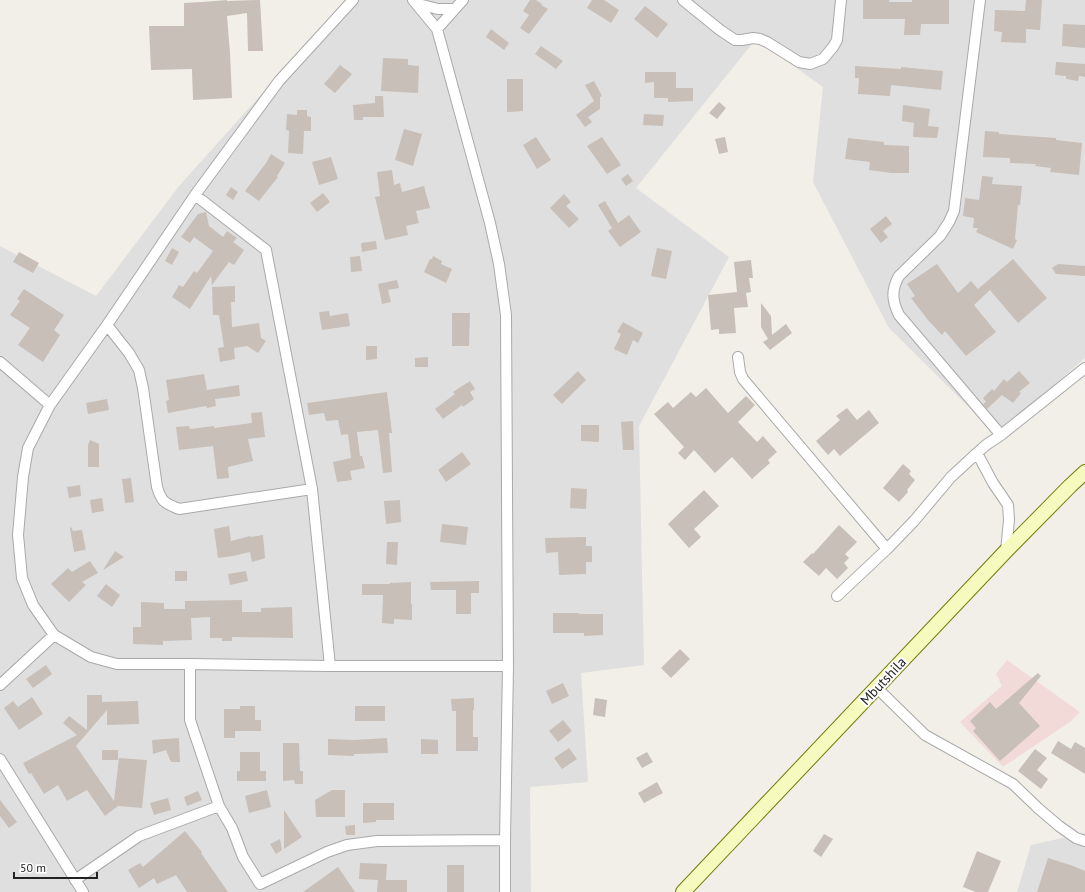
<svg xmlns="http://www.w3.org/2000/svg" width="1085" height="892" font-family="'PT Sans',sans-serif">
  <rect width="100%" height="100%" fill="#f2efe9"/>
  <path fill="#e0dfdf" d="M346,0H1085V358L997,435L889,328L813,182L823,87L756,39L636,188L729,257L639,426L644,665L581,673L588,782L530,787L531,892H0V246L96,296L179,186Z
    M1085,833V892H1017L1031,845Z"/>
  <path fill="#f2dad9" d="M1007,660L1080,712L1070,722L1003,767L960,722L1002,686L996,674Z"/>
  <path fill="#c7bfb8" d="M227,0V1L260,0L263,51H248L247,13L227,16L230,53L232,98L193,100L192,69L151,70L149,26H184V3L202,2Z
    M530,0H536L542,4L541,5L548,9L529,34L520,28L529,15L523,11Z
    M592,0H604L619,10L611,23L587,8Z
    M863,0H889V2H912V0H949V24H921L920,35H904L905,19H863Z
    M1026,0H1042L1040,30L1026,29V43L1001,42L1002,32L994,31L995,10L1025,11Z
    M645,6L668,24L657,38L634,19Z
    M1063,24L1085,25V48L1062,46Z
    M491,29L509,43L504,50L486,37Z
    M541,46L563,61L556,69L535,54Z
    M383,58L408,59V65L419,66L418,93L381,91Z
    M1056,62L1085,64V77L1079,76L1078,81L1066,79V76L1055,75Z
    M340,65L352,74L335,93L324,84Z
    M855,66L901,69V67L943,71L941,90L891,85L890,96L858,94L859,78H855Z
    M645,72H676V88H693V101L668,102V98H654V82L645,83Z
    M507,79H523V111L507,112Z
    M594,81L602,96L600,97V109L588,117L592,122L585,127L576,115L594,101L585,85Z
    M375,96H383L384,117H363V120H354L353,105L375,103Z
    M719,102L726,108L717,119L709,113Z
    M903,105L930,109L928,126L939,127L937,138L913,137L914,123L902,121Z
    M297,110H307V116L311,117V131H304L303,154L288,153L289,131L286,130L287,114L297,115Z
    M644,114L664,115L663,126L643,125Z
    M404,129L422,134L413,166L395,160Z
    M985,131L999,132V134L1056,138V140L1082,143L1079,175L1050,172L1051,168L1035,166L1036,164L1010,163V158L983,157Z
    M536,137L551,160L537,169L523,145Z
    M602,137L621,165L607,174L587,146Z
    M725,137L728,152L719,154L715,139Z
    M848,138L884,142V145L909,146V173H892L869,170L870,162L845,159Z
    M271,154L285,163L277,176L278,177L259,201L245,191L266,163Z
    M331,157L338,179L319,185L312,162Z
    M392,170L394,185L400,183L402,192L424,186L430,208L416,211L419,223L406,226L408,235L385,240L375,197L380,196L377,172Z
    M628,174L633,181L626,186L621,179Z
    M982,176L993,177L992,184L1022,186L1020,205H1018L1015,239L1017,240L1013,249L976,232L978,228H973L974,218L963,216L965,198L979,200Z
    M231,187L238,192L233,200L226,195Z
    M323,193L330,202L317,212L310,203Z
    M564,194L571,202L566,206L579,219L569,228L550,208Z
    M605,201L618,223L629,215L641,232L620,247L608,231L612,228L598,205Z
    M206,212L209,226L223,237L227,231L237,238L233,242L244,250L234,265L229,262L212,285L211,276L190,309L172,297L179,285L183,287L194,271L197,273L213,251L194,237L190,243L181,237L198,214Z
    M886,216L892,224L883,231L888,237L881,243L870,229Z
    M376,241L377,249L362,252L361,243Z
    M172,248L179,252L172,265L165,261Z
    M657,248L672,251L666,279L651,276Z
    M19,252L39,263L33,273L13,262Z
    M360,256L362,271L351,272L350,257Z
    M433,256L442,261L441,264L452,269L446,283L424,272L430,259H432Z
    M1013,259L1047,298L1018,323L990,290L974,305L996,332L966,356L945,331L942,335L928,320L911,298L915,296L907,284L937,264L958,293L971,281L978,289Z
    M751,260L753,278H749L751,292L746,293L748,307L734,308L736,333L719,334V329L711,330L708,295L737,292L734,262Z
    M1058,264L1085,266V276L1056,274L1052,268Z
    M397,280L399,288L388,290L391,302L382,304L378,284Z
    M235,286V302H231L232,327L259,323L261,338L266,341L258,353L247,346L234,348L235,359L220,362L218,348L224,347L219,315H213L212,287Z
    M24,289L64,315L54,330L60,335L43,362L18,345L30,328L10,315L20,301L17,299Z
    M761,303L771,316L772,335L786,324L792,333L770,350L763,342L768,339L761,327Z
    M329,311L330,316L348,313L350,326L322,330L319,312Z
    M452,313H470L469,346H452Z
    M623,322L643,333L638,343L633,340L627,355L614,349L621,334L617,332Z
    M366,346H377V359L366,360Z
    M428,357V367H415V358Z
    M578,371L586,380L562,404L553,395Z
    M1019,371L1030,383L1019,392L1021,393L1013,403L1002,395L987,409L983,404L986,402L983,398L992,389L994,391L1004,379L1007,382Z
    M204,374L207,390L239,385L240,396L215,399L216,406L207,408L206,406L168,413L166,401L169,400L166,380Z
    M470,381L475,389L470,392L474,399L463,407L462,405L443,419L435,409L455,394L453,392Z
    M706,388L728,413L746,396L755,405L738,422L757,442L763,436L777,452L768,460L770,463L752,479L732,457L715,473L694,450L685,460L678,453L684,447L654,414L668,402L673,408L691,392L696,397Z
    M387,392L392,433H389L392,472L383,473L378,430L357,432L360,456H362L365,468L350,471L352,480L337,482L333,462L351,458L348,434L341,435L338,420L326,421L324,413L309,415L307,403Z
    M107,399L109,410L88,414L86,403Z
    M847,408L857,420L869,410L879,423L840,456L834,449L828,455L816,441L840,420L836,416Z
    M262,412L265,437L248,439L253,461L228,467L229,478L217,479L213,446L179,450L176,427L189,426L190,429L214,426V428L252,423L251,413Z
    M633,421L634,450H623L621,422Z
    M581,425H599V442L581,441Z
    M90,440L99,444V467H88V445Z
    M462,452L471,464L446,482L438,470Z
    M903,464L911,471L909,474L915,480L907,490L908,492L899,502L883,488Z
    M131,478L134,502L125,503L122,479Z
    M80,485L81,496L69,498L67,487Z
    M571,488L587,489L586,509L570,508Z
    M704,490L719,506L694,529L701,537L689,548L668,524Z
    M102,498L104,511L92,513L90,500Z
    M400,500L401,522L386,524L384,501Z
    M442,524L468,527L466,545L440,542Z
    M839,525L857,542L845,554L849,558L844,563L848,568L837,579L826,568L819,576L803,562L812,553L813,554Z
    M229,526L231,541L250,536L251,537L263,535L265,558L252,562L250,552L233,556L218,558L214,529Z
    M71,527L73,531L82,530L86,551L84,549V550L74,552L70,528Z
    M586,537V546H592V562H586V574L559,575L558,552L546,553L545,538Z
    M387,542H398L397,565L386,564Z
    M115,551L124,557L103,570Z
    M90,561L98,573L82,582L86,585L69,602L51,584L68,568L72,572Z
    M175,571H187V581H175Z
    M246,571L248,581L230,585L228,574Z
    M479,581V593H471V614H456V590H431L430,582Z
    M411,582V604H412V620L394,619V624L382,623L383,595H362V584H390V583Z
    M106,584L120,595L112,607L97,596Z
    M242,600V612H261V608L292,607L293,638L232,637V641H222V638H210V617L191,618L192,640L163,641V645L133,644V627H141V602L164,603V609H185V601Z
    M553,613H579V614H603V635L584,636V633H553Z
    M680,649L690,659L671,678L661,668Z
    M46,665L52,674L33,688L26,679Z
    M1038,673L1041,676L1019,703L1040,726L1000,761L973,731L976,728L970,721L990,702L996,709Z
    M563,683L569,696L552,704L546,691Z
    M87,695H102V702L138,701L139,724L107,725V710L76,746L114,801L119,758L147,760L142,808L118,806L105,816L87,790L67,801L58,785L44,794L31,773L29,774L23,763L77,735L63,723L69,716L87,730Z
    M32,697L43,714L19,730L4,708L13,701L18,707Z
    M474,698V710H473V737H478V751H456V711H452L451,699Z
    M595,698L607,700L605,717L593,715Z
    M240,706H255V720H261V731H235V738H224V709H240Z
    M355,706H385V721H355Z
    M563,720L572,731L558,742L549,731Z
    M179,738L180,762H171L166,750L153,754L152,740Z
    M387,738L388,753L354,754V756L328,755V739L354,740Z
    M421,739L438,740V754H421Z
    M1058,741L1071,749L1075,742L1085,748V774L1051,753Z
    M283,743H299L300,771H303V784H295L294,780L283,781Z
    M569,748L577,759L562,769L554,758Z
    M1035,749L1047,758L1037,770L1048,779L1041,789L1018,771Z
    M102,750H118V760H102Z
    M240,752H260V771H266V781H237V771H240Z
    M647,752L653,762L642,768L636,758Z
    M657,782L663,793L644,803L638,793Z
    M267,790L271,807L249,813L245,796Z
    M332,790H345V817H316L315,800Z
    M198,791L202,800L187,806L184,797Z
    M168,798L171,810L154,815L150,803Z
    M0,800L17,822L9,828L0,816Z
    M363,803H394V820H376V822L363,823Z
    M284,810L302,837L284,849Z
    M355,825V835H346L345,826Z
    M185,831L202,852L201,853L228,892H187L176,875L157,884L154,878L139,888L128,870L140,863L143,867Z
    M824,834L833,839L821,857L813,851Z
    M280,839L282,850L276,854L270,844Z
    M977,851L1001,861L988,892H976L963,887Z
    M1048,858L1073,866L1085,871V892H1037Z
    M360,863L387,864L386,880H407V892H377L378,880L359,879Z
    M447,865H464V892H447Z
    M338,867L355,892H303Z"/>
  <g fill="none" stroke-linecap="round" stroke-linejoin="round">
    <defs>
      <path id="street" d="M353,0L279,81L195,195L107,325L50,405L28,448L23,477L18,535L22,578L33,605L54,635L91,657L117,664H190L330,666H508
        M413,0L437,29L490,223L499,264L506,315L508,666L505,840V892
        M683,0L720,30L735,40H742L753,38L760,39L767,42L799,62L810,64L823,59L833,47L837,40L841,0
        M980,0L954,211L949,222L940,236L899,276C891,290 892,301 899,315L1001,435L1085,368
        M418,4L438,9H454
        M437,29L463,0
        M195,195L266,250L312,489L330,666
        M107,325L129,353L139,370L143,388L157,487C162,503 165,503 179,509L312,489
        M738,357L740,372L743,379L887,549
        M0,362L50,405
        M1001,435L986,445L977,453L993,483L1008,505L1009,520L1006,551
        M837,596L887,549L914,521L951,477L977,453
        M190,664V720L219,806L232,828L243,857L260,884L327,852L347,845L377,841L505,840
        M0,685L54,635
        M877,688L925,735L1013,784L1039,809L1059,826L1076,838L1085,841
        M0,759L83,892
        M75,880L139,836L219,806"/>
      <path id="secondary" d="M683,892L1006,551L1070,486L1085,472"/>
    </defs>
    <use href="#street" stroke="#a9a9a9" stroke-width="12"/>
    <use href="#secondary" stroke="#707d05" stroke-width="16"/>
    <use href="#street" stroke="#fff" stroke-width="10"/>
    <use href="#secondary" stroke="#f7fabf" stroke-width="14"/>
  </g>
  <g text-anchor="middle" stroke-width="4" stroke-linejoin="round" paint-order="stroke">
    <g font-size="14" fill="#222" stroke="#fff">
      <text transform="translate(883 681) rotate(-47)" y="5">Mbutshila</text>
    </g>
  </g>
  <path d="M14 872v6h83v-6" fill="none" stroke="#222222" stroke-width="2"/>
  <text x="20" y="872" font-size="12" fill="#222222" stroke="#ffffff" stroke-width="3" paint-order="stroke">50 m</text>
</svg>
